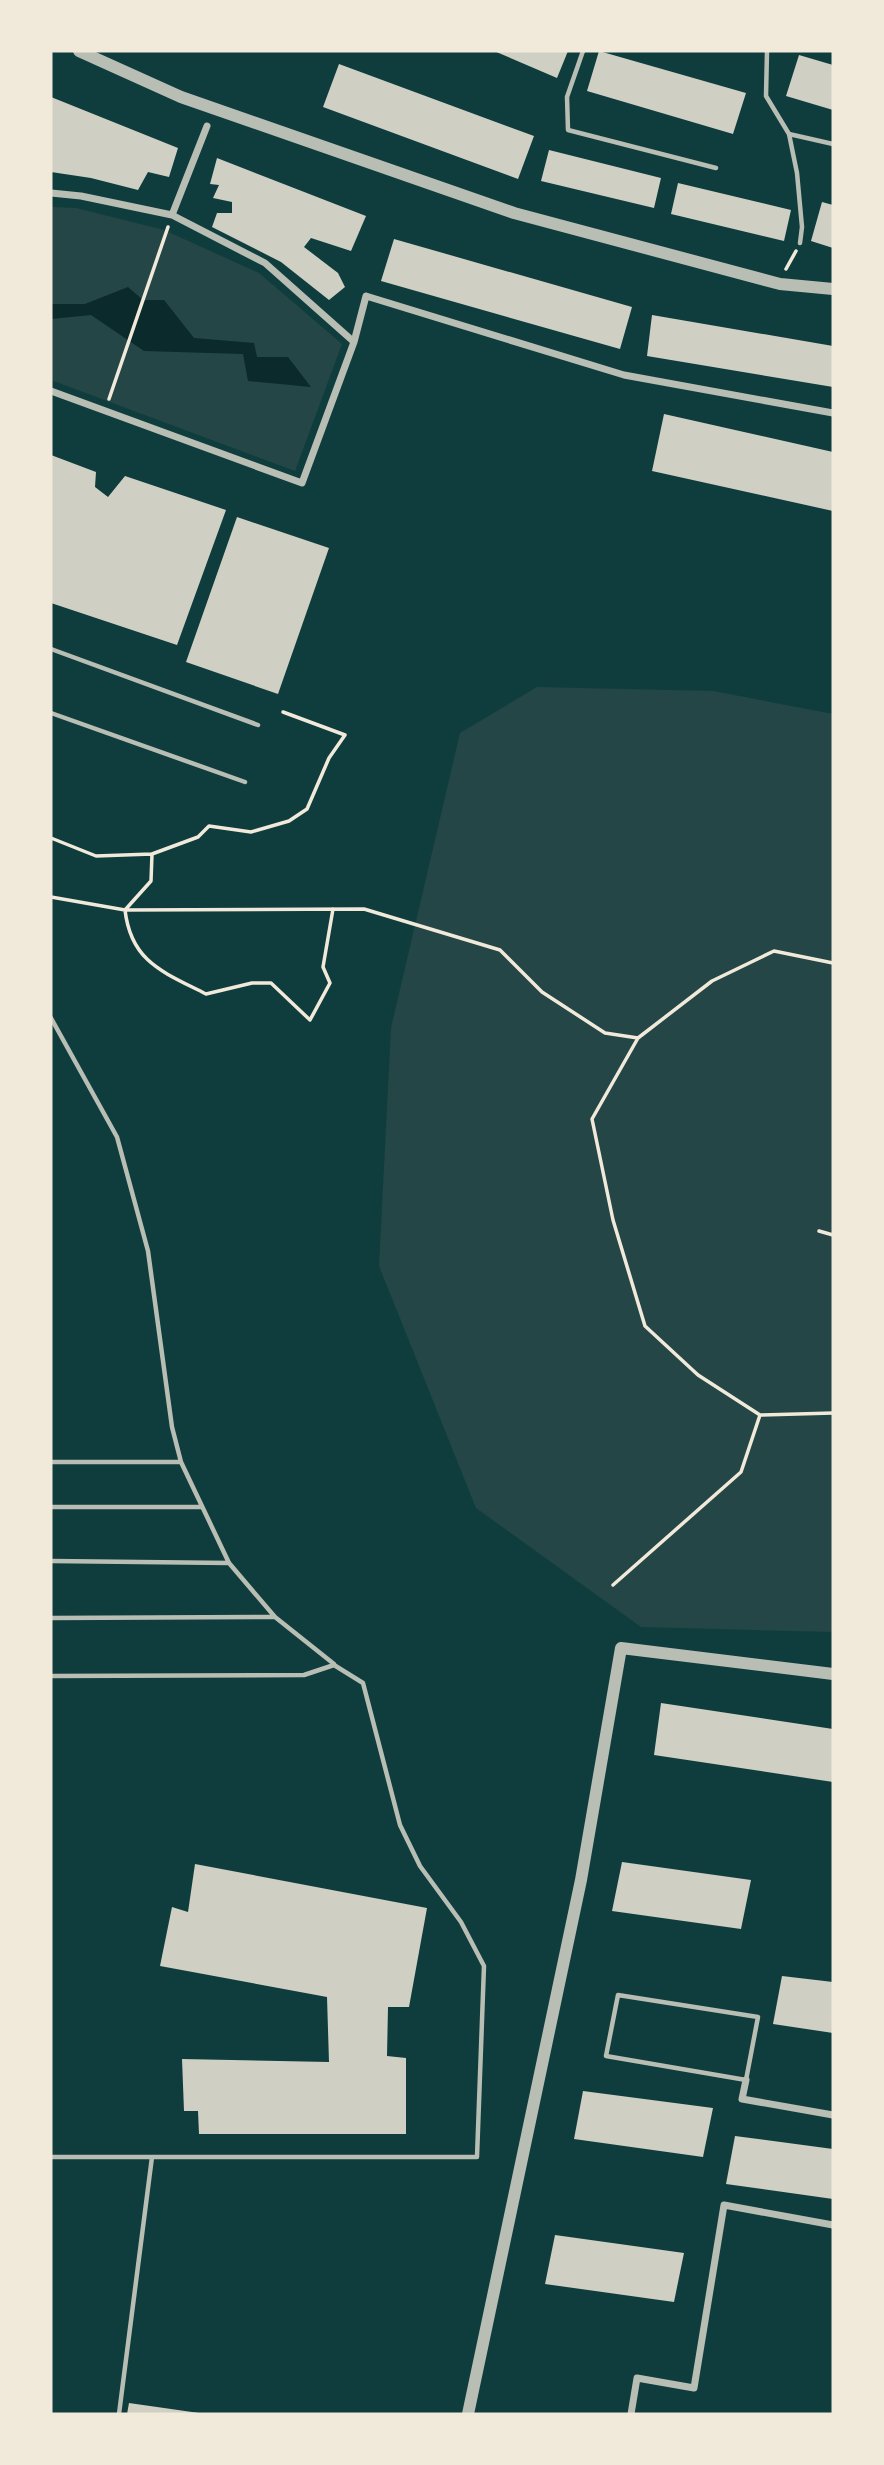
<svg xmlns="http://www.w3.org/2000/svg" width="884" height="2465" font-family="Quicksand,sans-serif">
  <rect width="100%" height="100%" fill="#0f3d3e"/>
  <path fill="#244646" d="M51,207L76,208L164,230L259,273L342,344L295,471L51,380Z
    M537,687L713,691L833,714V1632L641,1627L476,1508L379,1266L391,1028L460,733Z"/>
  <path fill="#0a2a2b" d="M128,287L143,300H164L194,338L254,343L257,357H288L311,387L248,381L243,354L144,351L91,315L51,319V304H85Z"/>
  <path fill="#cfcfc3" d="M494,51H568L557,78Z
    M599,51L746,93L733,134L587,91Z
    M799,55L833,65V110L786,96Z
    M339,64L534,136L518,179L323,107Z
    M51,97L178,148L169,177L148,172L138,190L91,178L51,172Z
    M549,150L661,178L654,208L541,181Z
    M217,158L366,216L351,251L311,238L304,247L338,273L345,287L329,300L281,262L212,227L217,213H232V202L213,198L219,185L210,184Z
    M678,183L791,210L784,241L671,214Z
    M822,202L833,205V248L811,241Z
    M394,239L632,307L620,349L381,281Z
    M652,315L833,346V387L647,356Z
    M664,414L833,452V511L652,471Z
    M51,455L96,472L95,487L108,497L125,476L226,510L177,645L51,603Z
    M237,517L329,548L278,694L186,662Z
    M661,1703L833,1729V1782L654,1755Z
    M622,1862L751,1880L741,1929L612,1911Z
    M195,1864L427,1908L409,2007H388L387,2056L406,2058V2134H199L198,2111H184L182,2059L329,2062L327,1997L160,1966L172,1907L188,1912Z
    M782,1976L833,1982V2033L773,2024Z
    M583,2091L713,2108L703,2157L574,2139Z
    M735,2136L833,2149V2199L726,2184Z
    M555,2235L684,2253L674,2302L545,2284Z
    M129,2403L199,2413V2414H127Z"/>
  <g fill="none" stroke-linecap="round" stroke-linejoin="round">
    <path stroke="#f1e9da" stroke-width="3.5" d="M786,269L796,251
      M109,399L168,227
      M283,712L345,735L329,758L307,809L289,821L251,832L209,826L198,837L152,854L151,881L125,910C131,962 163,972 206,994L252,983H271L310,1020L330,983L323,967L333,909
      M51,838L96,856L152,854
      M51,897L125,910L364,909L500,950L542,992L605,1033L638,1038
      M833,963L774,951L712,981L638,1038L592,1119L613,1220L645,1326L698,1375L760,1415L833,1413
      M819,1231L833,1235
      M613,1585L741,1472L760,1415"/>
    <path stroke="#b8beb3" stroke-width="4.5" d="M583,51L567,97L568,130L716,168
      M767,51L766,96L789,134L797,173L802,227L800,243
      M789,134L833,144
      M51,649L258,725
      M51,713L245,782
      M51,1018L117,1137L148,1251L172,1427L181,1462L229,1563L275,1617L334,1664
      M51,1462H181
      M51,1507H201
      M51,1561L229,1563
      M51,1618L274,1617
      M51,1676L304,1675L334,1665L363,1683L400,1825L420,1866L461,1922L484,1966L477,2157H51
      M618,1995L758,2017L746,2080L606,2056Z
      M119,2414L152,2157"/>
    <path stroke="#b8beb3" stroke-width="7" d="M51,193L81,196L172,215
      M354,342L366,296L624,375L833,413
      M51,391L302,483L354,342L265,263L172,215L207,126
      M746,2080L742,2099L833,2115
      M631,2414L637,2378L694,2388L724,2205L833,2225"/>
    <path stroke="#b8beb3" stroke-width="12" d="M79,51L181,97L514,213L780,284L833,289
      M468,2414L581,1880L621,1648L833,1674"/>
  </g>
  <rect width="884" height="2465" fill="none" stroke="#f1e9da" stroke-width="105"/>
</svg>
